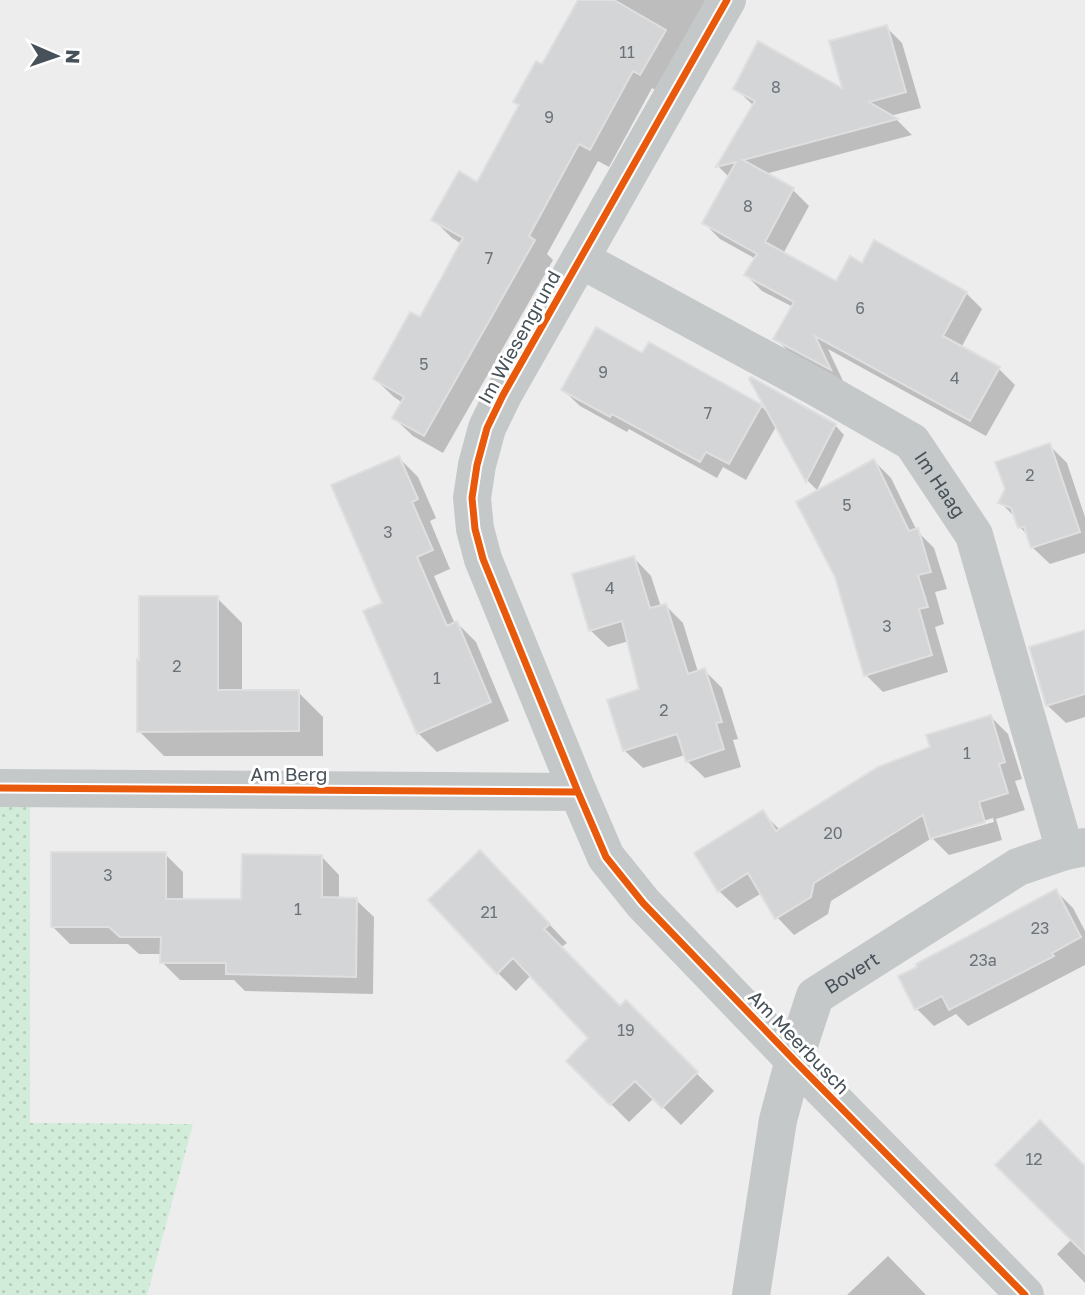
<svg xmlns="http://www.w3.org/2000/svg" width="1085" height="1295" font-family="'Golos Text',sans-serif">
  <defs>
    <pattern id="grass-dots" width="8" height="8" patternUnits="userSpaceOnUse" patternTransform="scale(1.75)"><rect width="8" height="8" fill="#d2ecda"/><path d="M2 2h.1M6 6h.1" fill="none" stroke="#b6ccbd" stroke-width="1.8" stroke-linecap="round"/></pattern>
  </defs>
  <rect width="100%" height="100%" fill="#eeeded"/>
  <path fill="url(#grass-dots)" d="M0,803H30V1123L193,1124L147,1295H0Z"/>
  <path fill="#0003" fill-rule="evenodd" d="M579,0H710L659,92L652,88L609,167L598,161L547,254L553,260L443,453L413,436L394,418L403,403L394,397L375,379L421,320L462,244L452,238L434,220L478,184L520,107L515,102L542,66Z
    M886,27L902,43L921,108L890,116L897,120L912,135L765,174L793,190L809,206L783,254L837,284L863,265L966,293L982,309L961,348L999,369L1015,385L986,436L828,349L844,383L791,354L775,338L793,307L762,291L746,275L756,259L720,239L704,223L729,177L719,167L754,106L735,88L845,91Z
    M643,355L761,406L770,415L835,425L844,435L817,490L808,481L777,425L746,480L723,467L717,478L629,429L627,432L580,406L563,390Z
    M1049,445L1067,463L1085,517V553L1050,564L1032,547L1029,537L1020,527L1017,519L1001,503Z
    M399,458L418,477L436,518L430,521L450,569L434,576L455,624L457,623L476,642L509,721L437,752L418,733L385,604Z
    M874,461L891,478L917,531L934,548L947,589L935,592L944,624L935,627L948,672L883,692L866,675Z
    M634,558L651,576L661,607L665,605L683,623L698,672L704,670L722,688L738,739L733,740L741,767L705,778L687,761L685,755L643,768L625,751L609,701L641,691L629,641L608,647L590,630Z
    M217,598L242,623V692H298L323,717V756H164L139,731Z
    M1085,632V717L1066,723L1047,705Z
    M991,717L1008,734L1022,779L1015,781L1025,810L996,819L1002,840L949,855L932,838L831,901L828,914L794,935L777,917L762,893L737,908L719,891L763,813L780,830ZM993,818L994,822L940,837V834Z
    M165,854L183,872V901L243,900L322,857L339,875V899L356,900L374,917L373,994L245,991L234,980H180L162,962V954H139L128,944H70L52,926Z
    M498,870L567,943L560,948L620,1008L626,1002L714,1091L681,1125L654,1098L629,1122L568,1061L590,1038L531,975L516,991L498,973Z
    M1056,891L1073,908L1085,931V965L968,1026L956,1014L934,1026L917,1009Z
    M1085,1168V1283L1057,1254L1072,1239Z
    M888,1256L926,1295H847Z"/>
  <path fill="#d4d5d6" stroke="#dfdfe0" stroke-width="2" d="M578,0H614L666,30L640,75L633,71L590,150L579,144L529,236L535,240L424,436L392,418L404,397L373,379L410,312L420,317L463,238L431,220L459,171L477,182L519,105L513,102L536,61L542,64Z
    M887,25L906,92L869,102L898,119L743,160L794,188L765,242L836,281L850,256L862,263L874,240L967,292L943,336L1000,367L970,421L815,336L831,370L773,339L794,302L744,275L757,254L702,223L736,162L716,167L755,101L733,89L758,41L842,88L829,41Z
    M596,327L642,353L649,342L762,405L729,464L706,452L700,462L612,414L610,417L561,390Z
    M751,377L836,424L806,482L749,379Z
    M1050,443L1080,532L1031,548L1024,527L1018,528L1011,508L998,503L1005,489L995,462Z
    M399,456L418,499L412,502L433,550L417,557L447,626L457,621L491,702L417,734L363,611L382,603L331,485Z
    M874,459L909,531L918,528L931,572L918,575L928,607L919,609L932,655L864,676L835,577L796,502Z
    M634,556L650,608L666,604L688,674L705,668L722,722L716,723L724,749L686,762L677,734L623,751L607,700L639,689L622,621L589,631L572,574Z
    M139,596H218V690H299V731L137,732V659L139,660Z
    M1085,630V694L1046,706L1029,647Z
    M991,715L1005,762L999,764L1008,793L979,802L985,822L930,839L923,815L814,883L811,897L775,919L748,873L718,892L694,853L763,810L776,831L878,767L930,747L926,735Z
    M480,850L550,924L544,929L620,1006L626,1000L698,1072L662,1108L635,1081L610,1105L566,1061L588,1038L513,958L497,974L428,900Z
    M51,852H166V899H241L242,854L322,855V897L357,898L356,977L226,974V963H160L161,937H120L109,927H51Z
    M1056,889L1081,937L1052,953L1054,956L949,1010L942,996L915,1010L898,976L917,967L916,964Z
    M1040,1120L1085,1166V1254L995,1165Z"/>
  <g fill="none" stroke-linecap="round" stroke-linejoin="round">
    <g stroke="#c5c8c9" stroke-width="38">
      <path d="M727,0L503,395L487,428L477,465L472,498L475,529L483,559L578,792L606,857L643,903L794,1060L1025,1295"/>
      <path id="s1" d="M580,259L816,387L912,442L974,535L1065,851"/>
      <path d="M0,788L578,792"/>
      <path id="s2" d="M751,1295L778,1120L794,1060L815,996L1018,867L1065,851L1085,847"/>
    </g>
    <defs>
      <path id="cycleway" d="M727,0L503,395L487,428L477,465L472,498L475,529L483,559L578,792L606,857L643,903L794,1060L1025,1295
        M0,788L578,792"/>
    </defs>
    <use href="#cycleway" stroke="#fff" stroke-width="11"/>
    <use href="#cycleway" stroke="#e8590c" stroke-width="7"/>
  </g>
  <g text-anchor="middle" stroke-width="6" stroke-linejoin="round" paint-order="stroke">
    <g font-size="16" fill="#6b737a">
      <text x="627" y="58">11</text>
      <text x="776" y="93">8</text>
      <text x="549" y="123">9</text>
      <text x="748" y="212">8</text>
      <text x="489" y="264">7</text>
      <text x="860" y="314">6</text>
      <text x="424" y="370">5</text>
      <text x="603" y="378">9</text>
      <text x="955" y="384">4</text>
      <text x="708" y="419">7</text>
      <text x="1030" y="481">2</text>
      <text x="847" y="511">5</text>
      <text x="388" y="538">3</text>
      <text x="610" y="594">4</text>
      <text x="887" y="632">3</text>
      <text x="177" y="672">2</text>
      <text x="437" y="684">1</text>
      <text x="664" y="716">2</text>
      <text x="967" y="759">1</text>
      <text x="833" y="839">20</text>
      <text x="108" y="881">3</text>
      <text x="298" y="915">1</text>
      <text x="489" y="918">21</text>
      <text x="1040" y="934">23</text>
      <text x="983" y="966">23a</text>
      <text x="626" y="1036">19</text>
      <text x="1034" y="1165">12</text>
    </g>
    <g font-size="19" fill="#465159" stroke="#fff">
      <text transform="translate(519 337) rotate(-61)" y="7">Im Wiesengrund</text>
      <text dy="7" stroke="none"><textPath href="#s1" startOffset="430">Im Haag</textPath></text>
      <text x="289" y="781">Am Berg</text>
      <text dy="7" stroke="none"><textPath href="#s2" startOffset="350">Bovert</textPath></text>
      <text transform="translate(799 1042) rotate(46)" y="7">Am Meerbusch</text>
    </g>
  </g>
  <g transform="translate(56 56) rotate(92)" stroke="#ffffff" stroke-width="5" paint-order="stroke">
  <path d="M0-5L12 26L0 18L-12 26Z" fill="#465159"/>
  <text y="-10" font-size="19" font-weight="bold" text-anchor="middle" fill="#465159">N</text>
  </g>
</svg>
